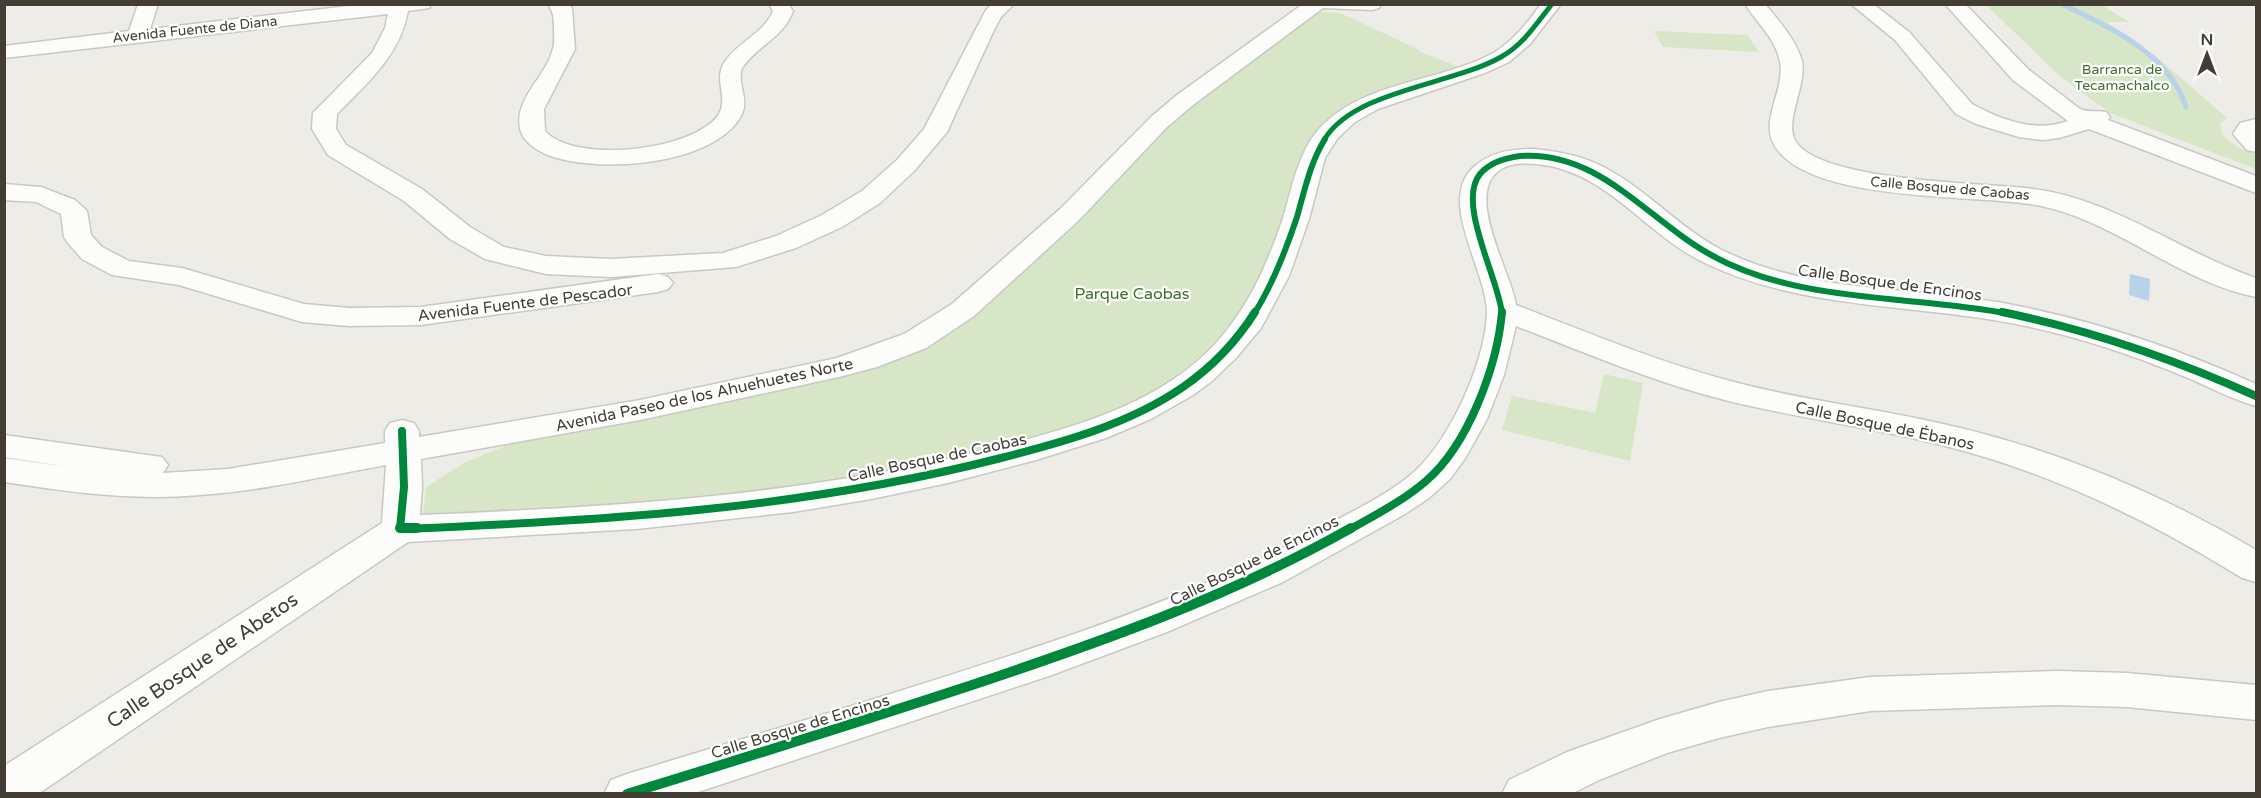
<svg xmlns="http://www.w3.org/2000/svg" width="2261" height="798" font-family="'Varela Round',sans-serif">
  <rect width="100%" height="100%" fill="#edece6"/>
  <path fill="#d7e6c7" d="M1986,5H2102L2129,22H2107L2154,55L2227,118L2221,122C2216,140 2243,149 2256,155V169L2110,113L2061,77Z
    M1315,12L1340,13L1420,50L1418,51L1462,68L1334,115C1291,151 1291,202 1273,252C1260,287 1236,319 1210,346C1144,415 1039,440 948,459C844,482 737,497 630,506C562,512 492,512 423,515L426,487L464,463L505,446L897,356L1167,124Z
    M1654,31L1747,35L1759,52L1663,47Z
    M1604,374L1643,383L1630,461L1502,430L1512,396L1595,413Z"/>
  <path fill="#b9d1e9" d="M2130,274L2150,279L2149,301L2129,295Z"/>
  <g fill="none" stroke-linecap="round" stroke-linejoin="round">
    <path stroke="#b9d1e9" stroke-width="5" d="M2062,4C2110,28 2168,52 2186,107"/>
    <defs>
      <path id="minor" d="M138,4H158L150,29L366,4H431L429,8L408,11C400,56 367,83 337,114L336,129L346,145L422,189L470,227L504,247L546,256L611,259L723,253L776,236L822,215L862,191L897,160L924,129L986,10L992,4H1014L1001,17L994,30L947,132L915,170L880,203L842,227L796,248L736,267L611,277L546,274L485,259L450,239L404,201L328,155L312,129L313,113L372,53L385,28L388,14L4,58V46L129,31Z
        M548,4H569L572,8L575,49L544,109L545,131C575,164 689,151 717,117C731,98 711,80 726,60C740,41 765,32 773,11L769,4H788L793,11C784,37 757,46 742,68C735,89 757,103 732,128C695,166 595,173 548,155C538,151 525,143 521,132C511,100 547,77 553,48C555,43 554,36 554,30C554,19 554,13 548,4Z
        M1303,4H1381L1379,8L1372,10L1323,8L1193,105L1167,127L1078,221L974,316L926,348L877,367L839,377L640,420L421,459L422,487L420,515C611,507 803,496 989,449C1069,429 1158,406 1216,343C1248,308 1267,265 1282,221C1292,190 1297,154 1319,129C1364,80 1440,83 1495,52C1514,40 1528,22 1541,4H1561L1530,44L1509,62L1485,73L1378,109L1355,122L1337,139L1325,158L1309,219L1289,276L1261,328L1236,358L1212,381L1193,395L1151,419L1106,438L1036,460L948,483L871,499L793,512L636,529L408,542L38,794H4V766L382,523L386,465C324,476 262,491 200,495C135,501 69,492 4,482V458L68,467L4,457V435L162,457L168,465L163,473L228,469L385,443V431L390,423L402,420L414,423L419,431V437L640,400L837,358L904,334L952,304L1060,209L1151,117L1177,95Z
        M1745,4H1765C1779,21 1796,40 1802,61C1807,86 1783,122 1796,142C1822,181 1978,183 2025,188C2110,196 2177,251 2256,278V297C2175,281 2113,217 2030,204C1968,195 1823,201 1780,153C1754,125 1786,93 1780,62C1776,39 1757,23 1745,4Z
        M1851,4H1873L1909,32L1972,104C2001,120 2036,133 2068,121L2013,80L1945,4H1965L2029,70L2080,109C2090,113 2097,110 2106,112L2110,117L2108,120L2256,176V193L2089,129L2059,138L2043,140L2019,137L1976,124L1956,114L1895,40Z
        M2256,119V152L2247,150L2233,134L2240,123Z
        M1533,149C1554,151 1575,154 1595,163C1643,184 1678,229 1726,252C1810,292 1907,287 1997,302C2087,318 2174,347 2256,384V406C2230,399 2206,385 2181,375C2132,355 2082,338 2030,327C1923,303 1808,312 1707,264C1646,236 1607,170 1536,164C1526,163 1512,163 1503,168C1461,190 1511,271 1516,305C1589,333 1662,364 1738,383C1810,402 1884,409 1956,427C2062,452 2163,495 2256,550V582L2242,578C2152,522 2056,475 1953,448C1877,427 1798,419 1721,399C1651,381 1583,352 1516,326L1504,375L1487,419L1466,457L1450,479L1429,498L1405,514L1283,582L1167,632L1049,676L692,794H604L611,780L627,774C778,728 930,684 1080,632C1167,601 1251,567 1331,523C1357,509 1384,496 1407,478C1447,448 1485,364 1487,314C1488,272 1435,199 1475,166C1491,152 1512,149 1533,149Z
        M4,184L41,187L75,200L87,211L91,235L102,247L129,261L182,268L304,304L349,308L421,307L658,274L668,277L673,283L668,289L658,292L421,325L349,326L302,322L179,285L112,275L82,259L68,243L64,237L61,214L36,202L4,200Z
        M2058,671L2127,673L2256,685V720L2127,707L2058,705L1870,711L1768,727L1719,738L1667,753L1599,780L1571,794H1502L1509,780L1567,752L1660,719L1719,702L1768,691L1870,677Z"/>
    </defs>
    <use href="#minor" stroke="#c9c8c2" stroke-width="3"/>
    <use href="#minor" fill="#fcfcfb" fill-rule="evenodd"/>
    <defs>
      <path id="cycleway-far3" d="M1324,140C1354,90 1452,85 1501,57C1523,45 1537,23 1552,4"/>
      <path id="cycleway-far2" d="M1254,314C1273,284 1286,250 1297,217C1305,189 1310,163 1325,139
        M1502,314C1499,279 1456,203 1480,174C1490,162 1505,158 1520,156C1600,150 1649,222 1713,256C1800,304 1915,295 2010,314"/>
      <path id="cycleway-far1" d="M2002,312C2091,330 2174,359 2256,396
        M402,431L404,487L400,529C601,521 801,509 997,459C1060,443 1128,425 1183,387C1212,367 1236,342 1255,312
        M1349,530C1375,515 1403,501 1426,481C1468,445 1497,367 1502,312"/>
      <path id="cycleway" d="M400,528H417
        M627,794C741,759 856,723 969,686C1101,642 1231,596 1351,528"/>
    </defs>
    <use href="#cycleway-far3" stroke="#fff" stroke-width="8"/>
    <use href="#cycleway-far2" stroke="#fff" stroke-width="9"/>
    <use href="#cycleway-far1" stroke="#fff" stroke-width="11"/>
    <use href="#cycleway" stroke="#fff" stroke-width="14"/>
    <use href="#cycleway-far3" stroke="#00873e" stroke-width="5"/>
    <use href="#cycleway-far2" stroke="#00873e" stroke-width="6"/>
    <use href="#cycleway-far1" stroke="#00873e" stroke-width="8"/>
    <use href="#cycleway" stroke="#00873e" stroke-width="10"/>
  </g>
  <g text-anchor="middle" stroke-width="4.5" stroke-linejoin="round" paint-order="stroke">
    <g font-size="14" fill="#423e34" stroke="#fff">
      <text transform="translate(195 29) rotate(-6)" y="5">Avenida Fuente de Diana</text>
      <text transform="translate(1950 188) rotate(5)" y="5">Calle Bosque de Caobas</text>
    </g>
    <g font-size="14" fill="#3e6e2c" stroke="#fff">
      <text x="2122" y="74">Barranca de<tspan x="2122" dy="16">Tecamachalco</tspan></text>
    </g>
    <g font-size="16" fill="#423e34" stroke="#fff">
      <text transform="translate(1890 282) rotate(8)" y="6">Calle Bosque de Encinos</text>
      <text transform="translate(525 302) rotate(-7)" y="6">Avenida Fuente de Pescador</text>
      <text transform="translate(704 394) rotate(-12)" y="6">Avenida Paseo de los Ahuehuetes Norte</text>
      <text transform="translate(1885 425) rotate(12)" y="6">Calle Bosque de Ébanos</text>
      <text transform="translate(937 457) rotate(-12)" y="6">Calle Bosque de Caobas</text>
      <text transform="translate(1254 560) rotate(-26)" y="6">Calle Bosque de Encinos</text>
      <text transform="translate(800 726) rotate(-17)" y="6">Calle Bosque de Encinos</text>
    </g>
    <g font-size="16" fill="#3e6e2c" stroke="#fff">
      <text x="1132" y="299">Parque Caobas</text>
    </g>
    <g font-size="20" fill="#423e34" stroke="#fff">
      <text transform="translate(202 660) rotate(-34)" y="7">Calle Bosque de Abetos</text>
    </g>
  </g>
  <rect width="2261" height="798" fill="none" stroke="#423e34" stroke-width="12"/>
  <g transform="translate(2207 54)" stroke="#ffffff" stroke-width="4.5" paint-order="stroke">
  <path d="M0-4.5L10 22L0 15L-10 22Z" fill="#423e34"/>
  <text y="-9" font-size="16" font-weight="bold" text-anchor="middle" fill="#423e34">N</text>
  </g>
</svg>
